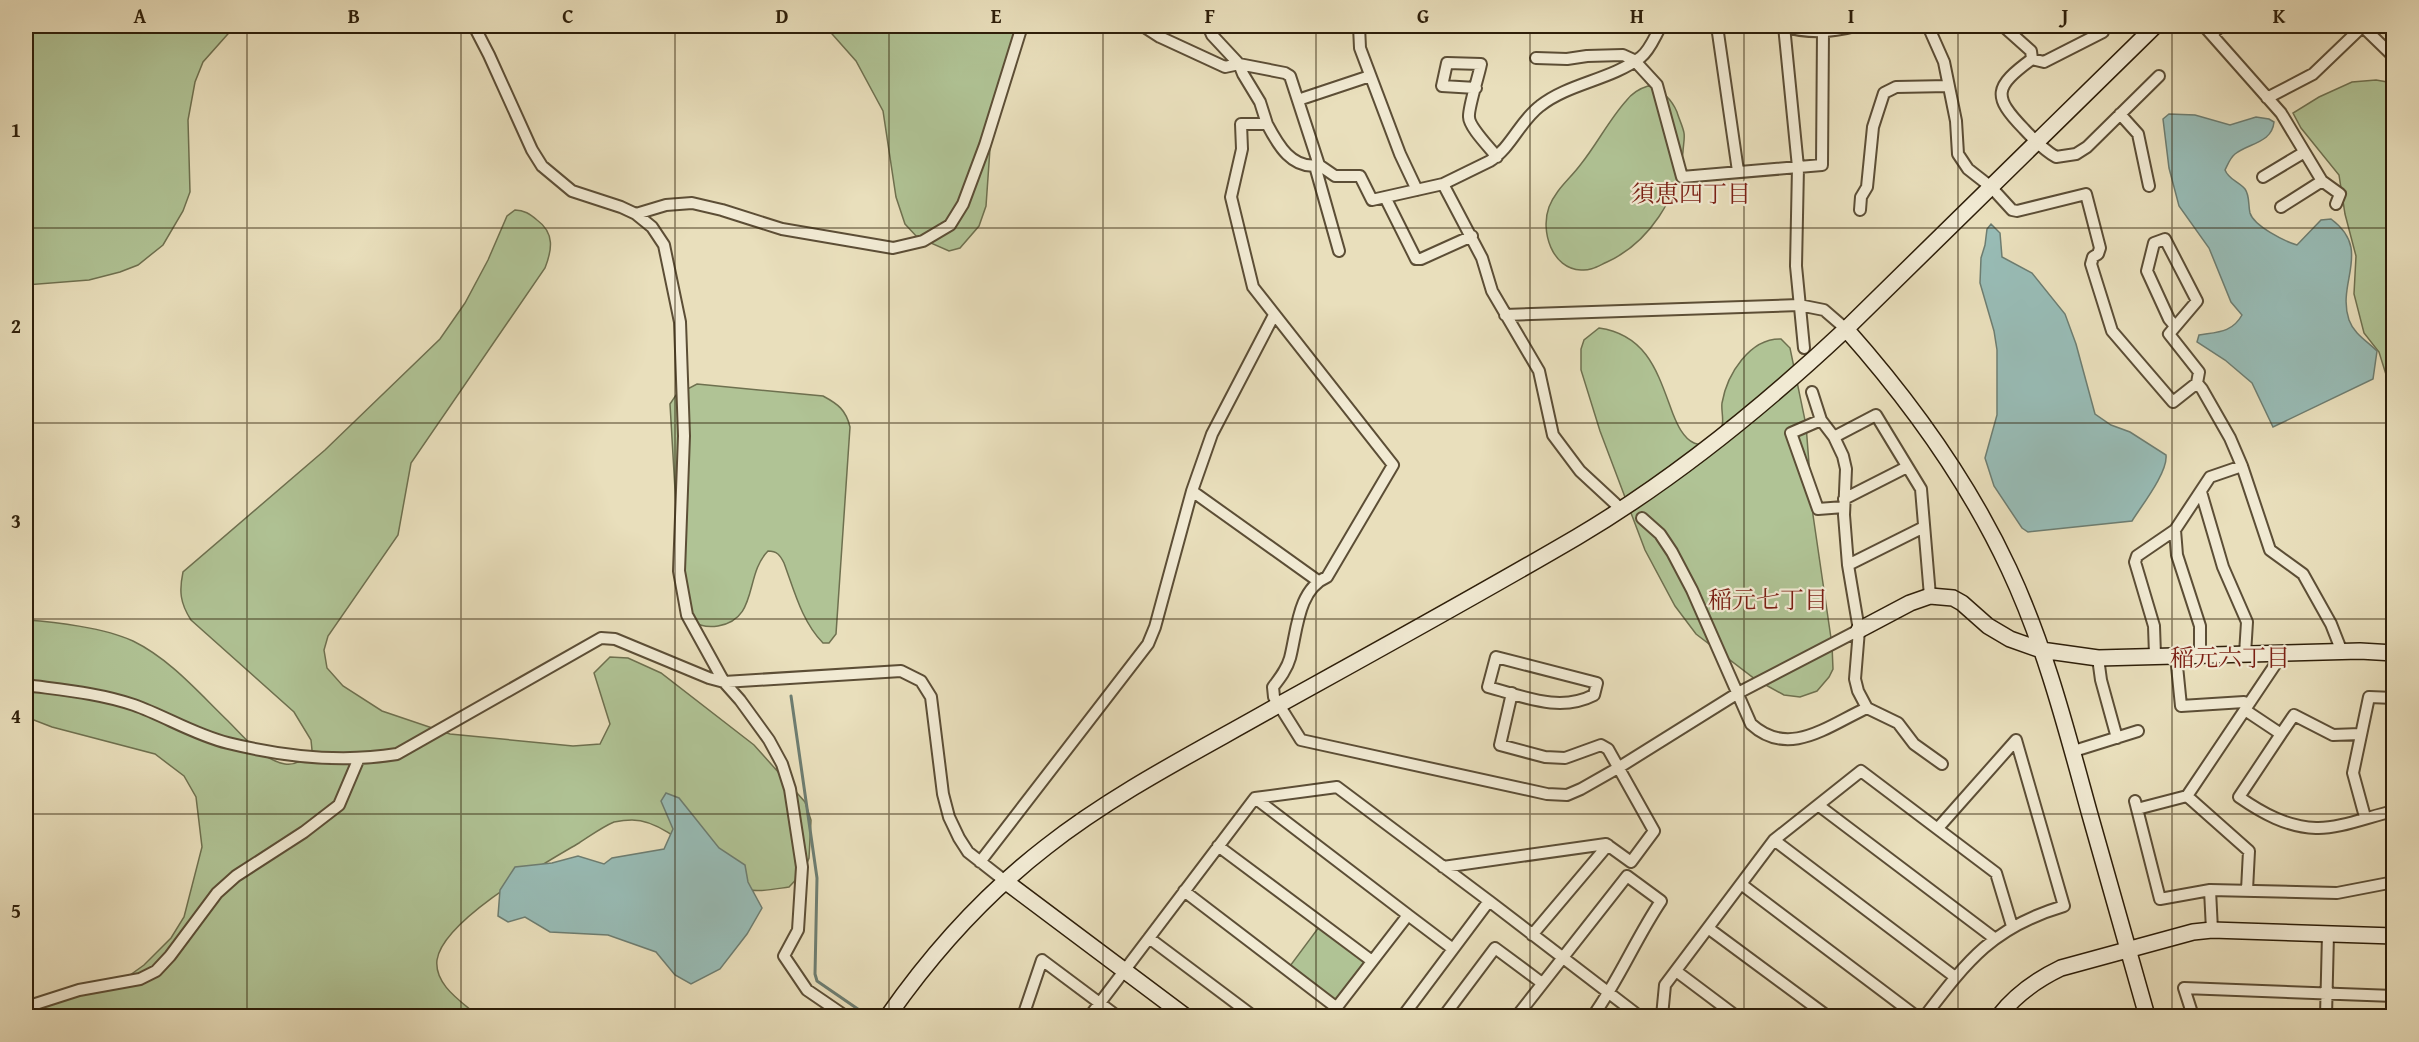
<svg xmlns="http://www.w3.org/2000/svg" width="2419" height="1042" font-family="'Gentium Book Plus','Noto Serif JP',serif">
  <rect width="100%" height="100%" fill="#e9dfbc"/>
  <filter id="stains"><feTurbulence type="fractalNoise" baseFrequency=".00333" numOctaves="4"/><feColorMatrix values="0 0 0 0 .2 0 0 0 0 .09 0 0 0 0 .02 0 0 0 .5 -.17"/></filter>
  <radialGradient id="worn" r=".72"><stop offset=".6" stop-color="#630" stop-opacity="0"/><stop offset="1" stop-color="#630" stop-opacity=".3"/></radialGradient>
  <path fill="#b0c395" stroke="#6e704f" stroke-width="1.5" d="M26,26H235L203,62L195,82L188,120L190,192L183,211L163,245L138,265L120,272L89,280L26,285Z
    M825,26H1029L993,106L986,206L979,226L960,248L949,251L917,237L905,224L896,197L883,111L856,61Z
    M2376,80L2393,83V385L2389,384L2379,352L2364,333L2354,294L2356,256L2345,214L2339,175L2301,128L2293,113L2319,97L2352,82Z
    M1648,86C1661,88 1672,100 1677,112C1679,119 1683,127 1684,133C1685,139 1683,146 1683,152C1678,197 1649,243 1607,262C1598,266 1591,271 1581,270C1552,269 1540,231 1549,207C1556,189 1570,179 1581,164C1597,144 1609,120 1626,101C1632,93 1638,89 1648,86Z
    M515,210C524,210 530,214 537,220C555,233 552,250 545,268L411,463L398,535L328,636L324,650L327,668L343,686L382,711L450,734L573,746L600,744L610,724L594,673L610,657L628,658L661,673L754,745L805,802L811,820L809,858L804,871L789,887C774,889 753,894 739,887C707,871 671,820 632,820C627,820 619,821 614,822C602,827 590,836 579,843C545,863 443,920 437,960C434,985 462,1002 478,1016H26V1003L123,980L144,965L171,938L184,917L202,847L196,797L184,776L155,754L52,727L26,717V620C56,622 105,628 133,641C170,659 199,693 228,721C243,736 262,760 285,764C296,766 306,758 312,750L311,740L294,712L191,620C180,603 179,591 183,572L325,450L440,339L465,303L488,260L507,216Z
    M1599,328C1648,335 1658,374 1673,414C1677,424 1683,438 1694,443C1698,445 1704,444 1708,445C1712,440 1720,432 1722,426C1724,419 1721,410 1722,403C1727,374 1750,338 1781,339L1790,348L1806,425L1813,515L1832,645L1833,669L1829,677L1817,691L1800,697L1784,695L1755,679L1696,634L1675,606L1645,550L1600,431L1581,370V349L1584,340Z
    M697,384L823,396C838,404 846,410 850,427L836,634L829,643H823C802,622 794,590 784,563C780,555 777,551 768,551C744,575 759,619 718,626C705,628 697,625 687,617L677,524L670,404L676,395Z
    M1319,927L1363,960V964L1338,998L1334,999L1290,966Z"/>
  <path fill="#98bcb6" stroke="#6d7d71" stroke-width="1.5" d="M2169,114L2195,115L2230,125L2256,117L2269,119L2274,122C2272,143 2249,143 2235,154C2230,158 2228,164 2225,170C2229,180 2238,181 2245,189C2250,196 2248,205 2250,213C2254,226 2284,241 2297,245L2321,220L2331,219C2373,250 2336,282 2349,320C2354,334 2367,341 2377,351L2373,379L2273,427L2252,383L2225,360L2197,342L2199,335C2217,332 2232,333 2242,315L2231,302L2209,248L2179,206L2169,168L2163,119Z
    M1991,224L2000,233L2002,257L2032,273L2065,314L2076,344L2095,414L2111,425L2130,432L2166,455C2168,472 2142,505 2132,521L2028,532L2022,528L1994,486L1985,458L1997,415V350L1994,331L1980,283L1981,258L1985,245L1987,229Z
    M666,793L679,798L719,848L745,865L748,882L762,908L747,934L720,969L691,984L675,975L656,952L608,935L550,932L525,917L508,922L498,916L500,890L515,867L552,863L578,856L604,864L612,858L664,849L673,829L661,801Z"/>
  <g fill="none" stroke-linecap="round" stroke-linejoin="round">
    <path stroke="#6d7d71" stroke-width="3" d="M791,696L817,878L815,974L817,981L868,1016"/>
    <defs>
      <path id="street" d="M474,26L489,55L532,150L542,166L572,191L621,207L636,214L652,227L664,245L680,322L684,436L679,571L687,615L724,682L740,700L769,740L782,764L790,789L802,867L798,930L784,956L807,990L845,1016
        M1143,26L1160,37L1225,67L1239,64L1285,73L1290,76L1319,165L1335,176H1360L1372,200L1443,184L1490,161C1511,148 1520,121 1540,106C1569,83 1611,80 1641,57C1650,50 1655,36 1661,26
        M1208,26L1212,35L1239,64L1243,74L1260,102L1267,124H1241L1242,149L1231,197L1253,287L1393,465L1327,577C1298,589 1297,631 1290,658C1287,669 1280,678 1273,687L1274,697L1301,740L1547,794L1567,795L1581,789L1618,768L1738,693L1859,630
        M1359,26L1360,48L1400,154L1417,190
        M1717,26L1738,171
        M1782,26C1806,33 1830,33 1855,26
        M1784,26L1798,167L1796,266L1804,348
        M1928,26L1944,62L1956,121L1958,154L1968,169L1991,187L2012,210L2017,211L2086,194L2100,248L2098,254L2093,257L2091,264L2112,331L2173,402L2197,383L2202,389L2230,438L2242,466L2270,550L2303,574L2331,624L2342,652
        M2003,26L2031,51L2032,59C1994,87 1992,96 2024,129C2034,140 2044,150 2056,157L2076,154L2087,147L2159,76
        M2204,26L2281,113L2322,181L2340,194L2336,204
        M2362,26L2394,57
        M2212,34L2221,26
        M1536,58L1567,59L1587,56L1623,55L1634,60L1657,85L1682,177L1822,165L1823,31
        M2032,59L2044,62L2103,32L2104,26
        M1476,88L1442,86L1447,63L1481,64C1479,75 1468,108 1469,117C1469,127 1490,148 1497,157
        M2267,98L2313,74L2363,26
        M1298,100L1370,76
        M2120,114L2138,134L2149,186
        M1267,124C1278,145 1292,170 1319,165
        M1315,166L1339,251
        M2263,177L2303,153
        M1443,184L1482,258L1492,291L1539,371L1553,435L1580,471L1621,509
        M1385,197L1416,259H1421L1472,236
        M2281,207L2322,181
        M1860,210L1861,197L1867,187L1873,127L1884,93L1896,87L1949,86
        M636,214L666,205L692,203L722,210L782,229L893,248L923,241L950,225L963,204L985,145L1022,26
        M1505,315L1799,305L1824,310L1846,329
        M2175,326L2169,319L2147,271L2154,243L2165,239L2197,301L2169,334L2199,372L2197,383
        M1812,392L1821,420L1834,437L1843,456L1846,469L1844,515L1848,565L1859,630L1855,679L1858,691L1867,708L1898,723L1914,744L1942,764
        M1821,420L1791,433L1818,509L1844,507
        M1834,437L1876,415L1921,489L1930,596
        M1192,491L1318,581
        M2201,492L2223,567L2247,622L2245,654
        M1844,499L1907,467
        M1642,518L1660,534L1672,552L1692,590L1751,724C1789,759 1829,725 1867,708
        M2175,530L2177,555L2200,626V655
        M1848,565L1924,527
        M2155,655L2154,626L2135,562L2137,556L2175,530L2210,477L2242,466
        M2176,656L2181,706L2244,702L2248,704
        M1496,657L1597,683L1594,695C1559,713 1523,696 1488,687Z
        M2098,658L2101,680L2117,738
        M26,685C62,690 99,693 134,705C165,716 195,735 228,743C281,756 342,763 397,754L601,638L615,639L709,678L724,682L901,671L921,681L931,697L943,794L949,817L959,838L968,852L1005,881
        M2245,710L2281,734L2239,797C2262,813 2287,827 2316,828C2339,829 2370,816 2394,811
        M2281,734L2294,715L2333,735L2360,734
        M2074,751L2138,731
        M2187,796L2249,851L2247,890
        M1255,798L1408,915
        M2135,801L2160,899L2210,890L2337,893L2394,882
        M1818,805L1994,938
        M2137,809L2187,796L2283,653
        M2365,817L2353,773L2369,697L2394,698
        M1938,828L2016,740
        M1774,840L1955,977
        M1218,846L1372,961
        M980,862L1148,644L1155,627L1192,491L1212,434L1274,315
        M1443,867L1606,844L1631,862L1654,831L1608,749L1601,745L1565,758L1545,757L1500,745L1512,693
        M1741,884L1916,1016
        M2210,890L2212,930
        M1184,891L1337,1008
        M1489,901L1639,1016
        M1708,928L1827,1016
        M1532,935L1608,845
        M1149,938L1253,1016
        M1676,971L1736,1016
        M26,1007L79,990L140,979L156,971L170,956L217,893L236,876L304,832L339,805L359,758
        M1023,1016L1042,960L1117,1016
        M1090,1016L1255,798L1337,787L1489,901L1403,1016
        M1330,1016L1408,915L1453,949
        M1453,1016L1447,1012L1495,948L1542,983
        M1517,1016L1627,876L1661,901C1636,938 1619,980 1593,1016
        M1662,1016L1665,985L1774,840L1861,771L1996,873L2012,926
        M1925,1016C1968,960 1993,927 2064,906L2016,740
        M2193,1016L2184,988L2394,996
        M2326,1016L2328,934"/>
      <path id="secondary" d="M1846,329C1910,401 1968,481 2009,569C2046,648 2067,732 2090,815C2109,882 2128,949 2147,1016
        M1859,630L1910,603L1930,596L1953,598L1962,603L1988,626L2010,639L2041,650L2098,658L2360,651L2394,653
        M1005,881L1185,1016
        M888,1016C932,953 984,895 1046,847C1116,792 1198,751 1275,707C1376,651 1478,595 1577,537C1675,479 1763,407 1846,329L2155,26
        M1999,1016C2016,994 2036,980 2061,968L2193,932L2212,930L2394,936"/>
    </defs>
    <use href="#street" stroke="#5c4e36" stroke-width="14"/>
    <use href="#secondary" stroke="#2d1e09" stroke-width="18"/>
    <use href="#street" stroke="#f1ead3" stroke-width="10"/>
    <use href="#secondary" stroke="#f1ead3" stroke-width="15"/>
  </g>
  <path fill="none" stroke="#2d1e09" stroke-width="1.5" stroke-opacity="0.55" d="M247,26V1016M461,26V1016M675,26V1016M889,26V1016M1103,26V1016M1316,26V1016M1530,26V1016M1744,26V1016M1958,26V1016M2172,26V1016M26,228H2394M26,423H2394M26,619H2394M26,814H2394"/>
  <g text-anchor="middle" stroke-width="4.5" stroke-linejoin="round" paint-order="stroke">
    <g font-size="24" fill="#7a1f14" stroke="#f1ead3">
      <text x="1691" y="202">須恵四丁目</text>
      <text x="1768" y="608">稲元七丁目</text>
      <text x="2230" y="666">稲元六丁目</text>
    </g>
  </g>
  <rect width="2419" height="1042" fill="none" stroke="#e9dfbc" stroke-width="66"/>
  <rect x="33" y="33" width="2353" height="976" fill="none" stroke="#2d1e09" stroke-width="2"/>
  <g font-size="20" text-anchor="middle" font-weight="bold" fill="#2d1e09">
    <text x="140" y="23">A</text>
    <text x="354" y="23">B</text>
    <text x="568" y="23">C</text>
    <text x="782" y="23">D</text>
    <text x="996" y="23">E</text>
    <text x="1210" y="23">F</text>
    <text x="1423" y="23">G</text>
    <text x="1637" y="23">H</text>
    <text x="1851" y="23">I</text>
    <text x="2065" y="23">J</text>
    <text x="2279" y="23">K</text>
    <text x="16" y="137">1</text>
    <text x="16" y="333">2</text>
    <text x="16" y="528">3</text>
    <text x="16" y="723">4</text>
    <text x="16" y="918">5</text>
  </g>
  <rect width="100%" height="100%" filter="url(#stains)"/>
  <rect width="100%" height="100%" fill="url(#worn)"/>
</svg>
